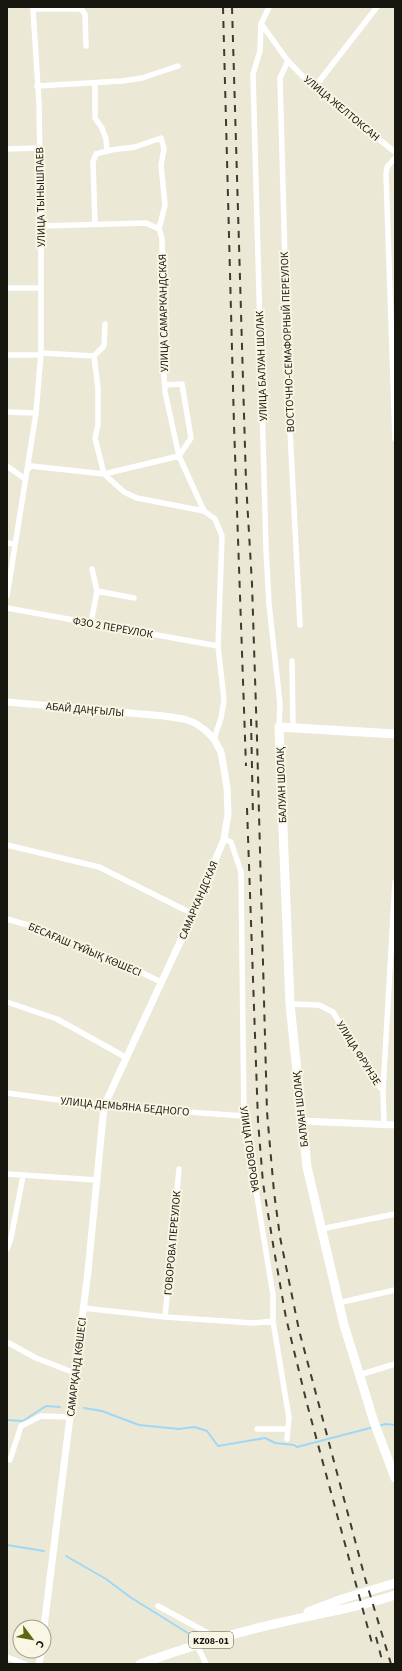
<svg xmlns="http://www.w3.org/2000/svg" width="402" height="1671" font-family="'Source Sans 3',sans-serif">
  <rect width="100%" height="100%" fill="#ebe8d6"/>
  <g fill="none" stroke-linecap="round" stroke-linejoin="round">
    <path stroke="#9fd8f6" stroke-width="2" d="M84,1408L102,1411L139,1425L179,1429L194,1427L207,1431L218,1446L265,1438L275,1443L294,1445L297,1447L374,1427
      M7,1420L23,1421L46,1406L60,1407
      M378,1426L386,1424L395,1425
      M7,1545L44,1551
      M66,1556L106,1579L130,1597L191,1635"/>
    <path stroke="#fff" stroke-width="5.5" d="M269,7L261,24L260,51L253,74L266,549L269,604L280,704L279,727
      M262,25L288,61L314,88L395,152
      M288,61L280,78L289,411L300,625
      M95,83V118L102,128L106,139L107,151
      M37,86L122,81L142,78L178,66
      M314,88L377,7
      M7,149L39,148
      M395,158L387,167L386,174L395,439
      M95,224L93,162L96,154L111,150L135,147L161,138L164,149L161,165L165,205L159,229L162,238L163,302L162,343L165,392L179,456L204,511L215,519L222,536L218,646L224,700L221,718L214,739
      M41,226L146,223L159,229
      M7,288H41
      M41,353L94,356L104,346L105,324
      M7,355H41
      M94,356L98,388V425L95,438L104,474L124,492L137,498L204,511
      M7,412L36,413
      M7,466L25,479
      M27,470L31,466L104,474L179,456L191,438L182,384L165,385
      M7,543L15,544
      M97,591L134,598
      M7,596L36,413L41,353V226L39,103L33,9H81L85,14L86,46
      M7,608L218,646
      M91,623L97,591L92,569
      M292,661L293,727
      M224,839L231,842L241,872L244,1116L273,1295V1321L289,1418L287,1439
      M7,845L99,867L193,914
      M7,919L31,926L86,947L98,954L124,964L161,982
      M7,1002L57,1019L127,1058
      M290,1004L319,1005L333,1012L376,1083L383,1090
      M7,1093L104,1106L244,1116
      M384,1123L383,1090L395,882
      M7,1174L97,1180
      M321,1229L395,1214
      M7,1249L11,1238L23,1176
      M338,1303L395,1290
      M83,1308L165,1317L253,1323L273,1321
      M165,1317L179,1169
      M7,1342L36,1358L75,1373
      M359,1375L395,1364
      M257,1429H288
      M7,1459L10,1460L21,1426L41,1416L70,1417
      M158,1606L217,1638
      M197,1645L206,1664
      M7,1657L25,1664"/>
    <path stroke="#fff" stroke-width="7" d="M7,702L164,716L184,719L195,723L205,730L214,739L221,752L227,787L228,814L224,839L193,914L104,1106L88,1271L44,1627
      M301,1121L395,1125
      M39,1664L41,1651"/>
    <path stroke="#fff" stroke-width="9" d="M395,734L279,727L290,1004L307,1167L344,1325L374,1422L395,1478
      M308,1612L342,1599L395,1583
      M140,1664C187,1647 234,1633 283,1622C321,1613 358,1608 395,1595"/>
    <path stroke="#3d3b32" stroke-width="2" stroke-dasharray="7 7" stroke-linecap="butt" d="M223,7L234,425L246,766
      M232,7L246,482L252,584L257,739L267,1112L274,1192L280,1237L299,1330L365,1578L391,1664
      M251,719L253,817
      M247,808L258,1121L263,1183L274,1250L286,1318L307,1404L373,1647
      M376,1637L383,1664"/>
  </g>
  <g text-anchor="middle" stroke-width="4" stroke-linejoin="round" paint-order="stroke">
    <rect fill="#f9f6e4" stroke="#5b594f" stroke-width="1" x="189" y="1632" width="44" height="16" rx="3"/>
    <g font-size="10" font-weight="bold" fill="#17160f">
      <text x="211" y="1644">KZ08-01</text>
    </g>
    <g font-size="11" fill="#17160f" stroke="#f9f6e4">
      <text transform="translate(342 108) rotate(40)" y="4">УЛИЦА ЖЕЛТОКСАН</text>
      <text transform="translate(40 197) rotate(-91)" y="4">УЛИЦА ТЫНЫШПАЕВ</text>
      <text transform="translate(163 313) rotate(-91)" y="4">УЛИЦА САМАРКАНДСКАЯ</text>
      <text transform="translate(287 342) rotate(-92)" y="4">ВОСТОЧНО-СЕМАФОРНЫЙ ПЕРЕУЛОК</text>
      <text transform="translate(261 366) rotate(-92)" y="4">УЛИЦА БАЛУАН ШОЛАК</text>
      <text transform="translate(113 627) rotate(10)" y="4">ФЗО 2 ПЕРЕУЛОК</text>
      <text transform="translate(85 709) rotate(5)" y="4">АБАЙ ДАҢҒЫЛЫ</text>
      <text transform="translate(281 785) rotate(-92)" y="4">БАЛУАН ШОЛАҚ</text>
      <text transform="translate(198 900) rotate(-67)" y="4">САМАРКАНДСКАЯ</text>
      <text transform="translate(85 949) rotate(23)" y="4">БЕСАҒАШ ТҰЙЫҚ КӨШЕСІ</text>
      <text transform="translate(359 1053) rotate(58)" y="4">УЛИЦА ФРУНЗЕ</text>
      <text transform="translate(125 1106) rotate(5)" y="4">УЛИЦА ДЕМЬЯНА БЕДНОГО</text>
      <text transform="translate(300 1109) rotate(-96)" y="4">БАЛУАН ШОЛАҚ</text>
      <text transform="translate(250 1149) rotate(82)" y="4">УЛИЦА ГОВОРОВА</text>
      <text transform="translate(172 1243) rotate(-85)" y="4">ГОВОРОВА ПЕРЕУЛОК</text>
      <text transform="translate(76 1367) rotate(-83)" y="4">САМАРҚАНД КӨШЕСІ</text>
    </g>
  </g>
  <rect width="402" height="1671" fill="none" stroke="#17160f" stroke-width="16"/>
  <g transform="translate(32 1639) rotate(122)"><circle r="19" fill="#f9f6e4" stroke="#9f9c8f"/>
  <path d="M0-3L7 15L0 10L-7 15Z" fill="#5b680e"/>
  <text y="-6" font-size="11" font-weight="bold" text-anchor="middle" fill="#17160f">С</text>
  </g>
</svg>
